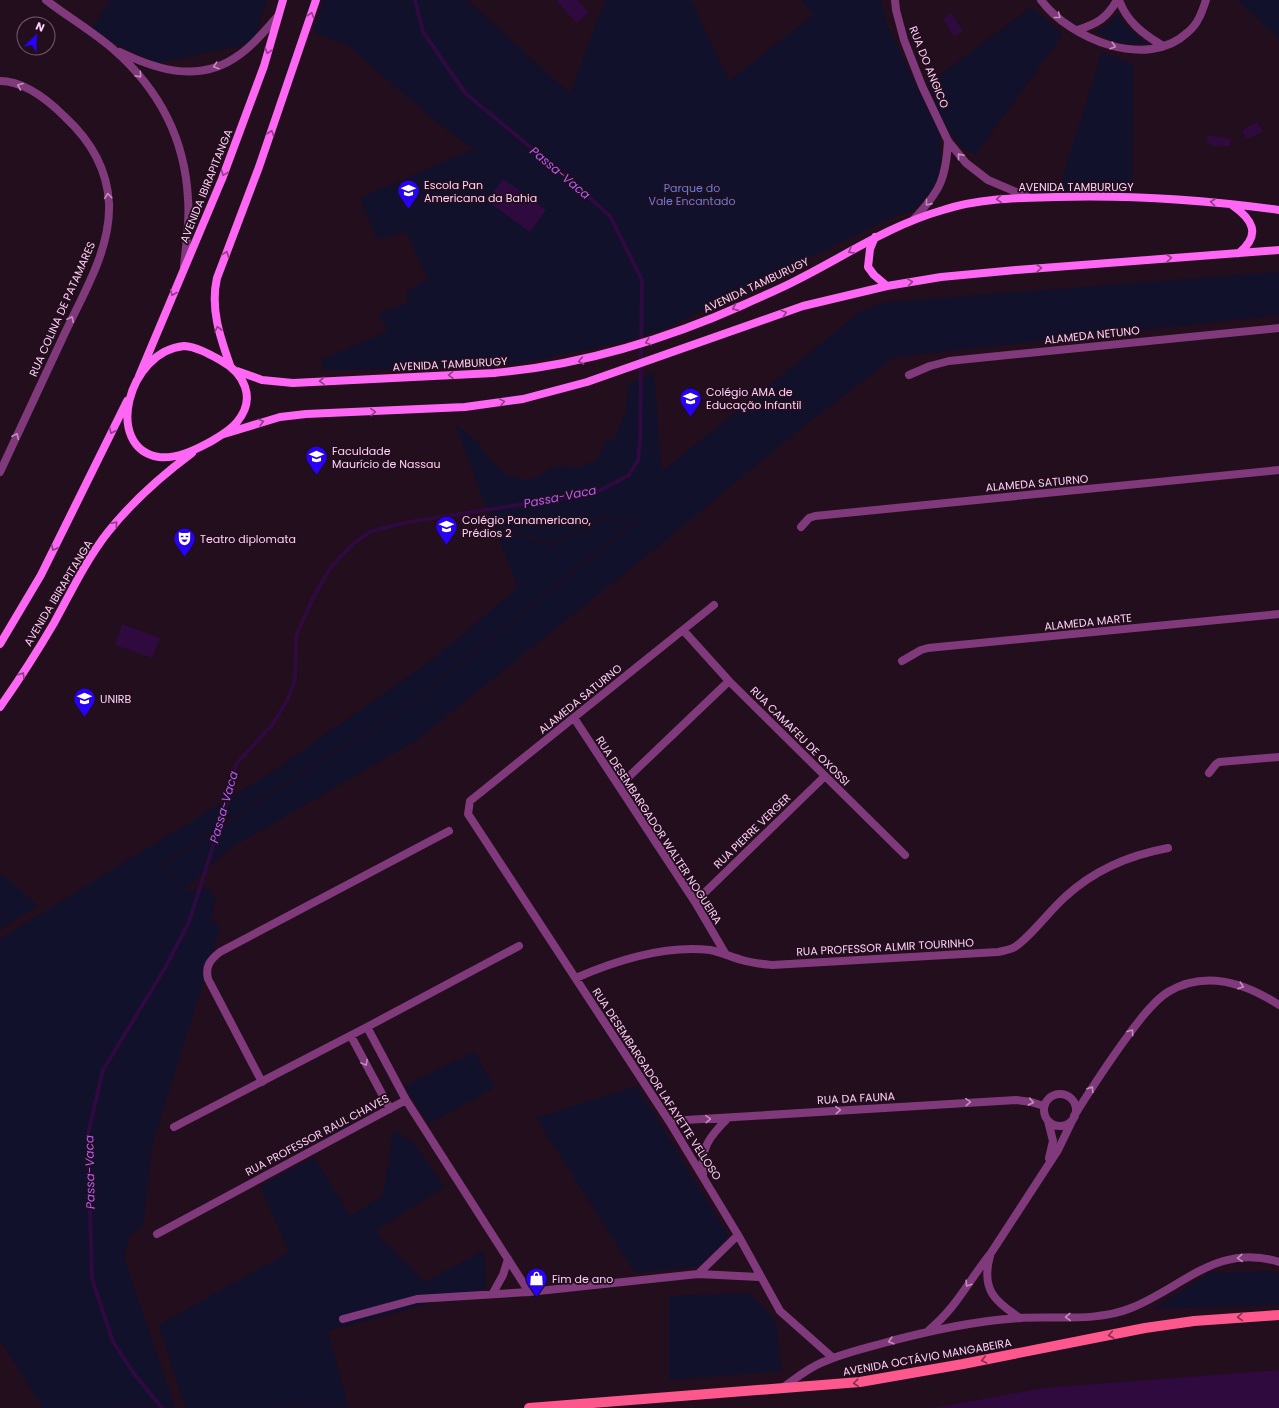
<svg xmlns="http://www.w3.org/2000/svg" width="1279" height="1408" font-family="Poppins,sans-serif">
  <rect width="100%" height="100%" fill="#220e1d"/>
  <path fill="#11112c" d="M110,0H267L253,43L157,63L90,32Z
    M323,0H467L570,94L605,0H691L729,81L813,15L801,0H881L887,24L939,133L941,161L937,180L928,196L913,210L893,217L666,328L622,342L514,364L425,369L325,370L321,360L388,331L378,313L408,303L406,292L428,279L406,232L377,239L360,198L474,149L446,130L347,45L314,32Z
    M1238,0H1279V39Z
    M1031,7L1063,34L975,155L962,148L948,131L928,84Z
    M1117,15L1136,36L1149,44L1119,43L1095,32L1107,25Z
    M1102,52L1133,64L1132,197L1055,202Z
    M1279,272V315L894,357L801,428L663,542L415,741L227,850L185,889L162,866L414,701L640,519L605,516L553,544L492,522L455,424L477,441L487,457L507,475L530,481L551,468L564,466L577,468L597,460L607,439H615L626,411L629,384L654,372L661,469H665L864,309L889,302Z
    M605,518L637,519L412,701L160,865L185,891L210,888L216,900L210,918L220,928L152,1145L143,1225L129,1237L124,1258L175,1407L43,1408L0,1340V939L270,773L432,660L518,588L494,525L553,546Z
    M0,873L38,906L0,929Z
    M474,1052L495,1087L429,1124L405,1086Z
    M637,1086L729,1237L699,1266L635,1273L536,1118Z
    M393,1131L414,1143L444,1187L375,1231L425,1282L484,1250L486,1288L328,1331L348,1407L185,1408L159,1325L289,1252L260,1186L314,1157L350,1216L383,1196Z
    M1272,1271L1279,1275V1305L1154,1309L1209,1273Z
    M749,1293L775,1320L782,1371L669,1380V1296Z"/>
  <path fill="#2e0a3e" d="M556,0H578L589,13L576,23Z
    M951,13L963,31L954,37L943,18Z
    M1257,122L1263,132L1246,139L1242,130Z
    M1207,135L1231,138L1230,146H1215L1206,142Z
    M503,179L546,210L530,232L487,201Z
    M122,624L160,638L152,658L115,645Z
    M1279,1370V1408H934L1043,1388Z"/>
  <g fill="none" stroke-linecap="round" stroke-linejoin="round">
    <path stroke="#2e0a3e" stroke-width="4" d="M162,1408L135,1375L113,1342L92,1279L88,1134L103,1070L165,968L189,922L232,786L236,764L272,725L287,701L295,680L296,636L313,598L330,568L354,543L371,531L408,522L595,493L629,475L638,460L640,441L642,280L610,216L562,173L466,94L423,32L415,0"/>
    <path stroke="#80397a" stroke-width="8" d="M46,0C68,17 92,31 113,49C159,89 185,138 188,199C190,222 186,244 184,266
      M895,0L896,10L904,40L922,86L948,141L966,163L988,180L1028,197
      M1041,0C1070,39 1147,71 1188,32C1198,24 1202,12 1206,0
      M1119,0C1127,22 1143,34 1163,46
      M1077,30C1097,24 1107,18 1117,0
      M120,52C159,71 201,83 239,55C254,45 266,29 278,16
      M0,81C24,81 49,101 65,117C91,141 107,168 109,203C111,250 82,296 63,337C42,382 21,427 0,472
      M914,219C940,191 946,179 948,141
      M909,375L930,366L949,361L1279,328
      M801,527L809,518L815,516L1279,470
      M714,605L470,801L468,814L669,1121L738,1235L780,1311L833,1358
      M683,630L729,681L905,855
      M902,661L921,650L928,648L1279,614
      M574,718L695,902L725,953
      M1209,773L1216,764L1219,762L1279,757
      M619,786L729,681
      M695,902L825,776
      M576,978C617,960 664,945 710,950C721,952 731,957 742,960C751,963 762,964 772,965L998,952C1003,951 1008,950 1013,948C1027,941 1050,910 1065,897C1093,871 1130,855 1168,848
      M367,1027L406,1100
      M351,1036L390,1109
      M262,1082L208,979C205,966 210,960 220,952L449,831
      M1044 1110a16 16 0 1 1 32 0a16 16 0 1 1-32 0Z
      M1074,1116C1091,1089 1108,1063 1127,1037C1137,1023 1153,1001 1168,992C1205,970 1245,983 1279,1005
      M669,1121L1016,1100L1031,1102L1044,1106
      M1048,1121L1053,1141L1049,1158
      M174,1127L367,1027L519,946
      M703,1174C700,1148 710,1136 728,1118
      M157,1234L406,1100L529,1292
      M990,1256C981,1289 994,1301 1020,1318
      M698,1274L738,1235
      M493,1293L503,1275L508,1259
      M343,1319L417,1299L529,1292L698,1274L759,1277
      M929,1330C957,1307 969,1280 991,1253L1058,1150L1073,1119
      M782,1388C795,1379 808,1368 823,1362C841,1354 861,1349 880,1344C927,1331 972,1321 1020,1318C1056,1316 1097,1322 1131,1308C1182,1288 1218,1242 1279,1262"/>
    <path stroke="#fe67f3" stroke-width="8" d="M1232,205C1252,219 1262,234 1239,253
      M875,237L870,249L868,267L874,275L887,286
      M184,346C197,347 209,354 220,360C244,373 257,398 237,422C229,432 218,437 208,443C193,451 176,459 159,457C103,448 128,351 184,346Z
      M230,365C220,337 210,308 217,278L259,167L316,0
      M237,371L262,380L293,383L494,373C582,365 662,341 743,305C760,297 778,290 795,281C845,256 890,225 943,210C980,198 1019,198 1057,197C1132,195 1205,200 1279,210
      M139,376L222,179L264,66L283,0
      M224,434L280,417L306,414L465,407L523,399L587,382L803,306L887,286L941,277L1016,270L1279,250
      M0,644L41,575L127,401
      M0,707C19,680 37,652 54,623C71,592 86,560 108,532C132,502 161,476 192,453"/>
    <path stroke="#fd578d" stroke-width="10" d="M529,1408L860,1382L963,1364L1145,1328L1194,1321L1279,1315"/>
  </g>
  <defs><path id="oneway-chevron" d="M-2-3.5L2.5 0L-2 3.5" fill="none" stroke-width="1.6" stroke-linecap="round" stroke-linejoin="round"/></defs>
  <g stroke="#903a88">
    <use href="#oneway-chevron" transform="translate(311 15) rotate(-73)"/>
    <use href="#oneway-chevron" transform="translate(268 51) rotate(106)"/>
    <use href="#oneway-chevron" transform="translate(271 133) rotate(-71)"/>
    <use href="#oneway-chevron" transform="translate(224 173) rotate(111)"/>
    <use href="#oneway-chevron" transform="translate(999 199) rotate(175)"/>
    <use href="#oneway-chevron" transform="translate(1213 202) rotate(-174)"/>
    <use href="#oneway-chevron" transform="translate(851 251) rotate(150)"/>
    <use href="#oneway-chevron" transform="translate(226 254) rotate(-70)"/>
    <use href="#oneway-chevron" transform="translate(1169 258) rotate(-5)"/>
    <use href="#oneway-chevron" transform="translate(1039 268) rotate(-4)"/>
    <use href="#oneway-chevron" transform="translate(910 282) rotate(-9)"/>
    <use href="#oneway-chevron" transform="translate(173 293) rotate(113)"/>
    <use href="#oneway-chevron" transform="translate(735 308) rotate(156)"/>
    <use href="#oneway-chevron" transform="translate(784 313) rotate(-19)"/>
    <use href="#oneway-chevron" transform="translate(218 329) rotate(-102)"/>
    <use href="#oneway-chevron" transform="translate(648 342) rotate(161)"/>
    <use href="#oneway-chevron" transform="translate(581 361) rotate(169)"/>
    <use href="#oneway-chevron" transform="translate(451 375) rotate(178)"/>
    <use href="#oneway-chevron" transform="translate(322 381) rotate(177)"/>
    <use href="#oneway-chevron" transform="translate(502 402) rotate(-10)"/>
    <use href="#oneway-chevron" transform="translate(373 412) rotate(-2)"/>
    <use href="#oneway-chevron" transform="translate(261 422) rotate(-15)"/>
    <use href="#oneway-chevron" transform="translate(112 431) rotate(116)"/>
    <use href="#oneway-chevron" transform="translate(115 524) rotate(-49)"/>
    <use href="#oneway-chevron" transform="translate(54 548) rotate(116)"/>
    <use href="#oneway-chevron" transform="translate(22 675) rotate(-57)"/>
  </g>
  <g stroke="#c68cbf">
    <use href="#oneway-chevron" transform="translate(1058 16) rotate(38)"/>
    <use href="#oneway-chevron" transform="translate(1113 46) rotate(16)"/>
    <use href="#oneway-chevron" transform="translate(216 66) rotate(162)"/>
    <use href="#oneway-chevron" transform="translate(139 75) rotate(49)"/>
    <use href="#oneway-chevron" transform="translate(20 86) rotate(-159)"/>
    <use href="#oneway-chevron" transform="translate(960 156) rotate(-129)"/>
    <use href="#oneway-chevron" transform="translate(108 196) rotate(-96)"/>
    <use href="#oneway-chevron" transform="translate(928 203) rotate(129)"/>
    <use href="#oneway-chevron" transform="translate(71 319) rotate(-65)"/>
    <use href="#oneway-chevron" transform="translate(16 436) rotate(-65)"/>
    <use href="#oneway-chevron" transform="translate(1241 986) rotate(18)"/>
    <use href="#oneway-chevron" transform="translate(1131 1032) rotate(-54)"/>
    <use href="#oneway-chevron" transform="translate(365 1063) rotate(62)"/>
    <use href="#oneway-chevron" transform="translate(1091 1089) rotate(-58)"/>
    <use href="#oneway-chevron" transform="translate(968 1102) rotate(-3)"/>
    <use href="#oneway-chevron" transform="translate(1031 1102) rotate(11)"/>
    <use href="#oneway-chevron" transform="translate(838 1110) rotate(-3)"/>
    <use href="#oneway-chevron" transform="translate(708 1119) rotate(-3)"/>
    <use href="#oneway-chevron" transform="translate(1240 1258) rotate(178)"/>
    <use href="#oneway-chevron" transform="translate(968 1284) rotate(123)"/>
    <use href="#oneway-chevron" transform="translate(1068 1317) rotate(178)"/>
    <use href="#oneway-chevron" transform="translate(891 1341) rotate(164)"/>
  </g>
  <g stroke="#852f4f">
    <use href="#oneway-chevron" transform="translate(1240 1317) rotate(175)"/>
    <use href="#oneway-chevron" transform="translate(1111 1335) rotate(169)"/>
    <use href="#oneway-chevron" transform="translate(984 1360) rotate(169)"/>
    <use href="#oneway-chevron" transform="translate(856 1383) rotate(174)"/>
  </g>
  <defs>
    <symbol id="school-pin" viewBox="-11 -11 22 30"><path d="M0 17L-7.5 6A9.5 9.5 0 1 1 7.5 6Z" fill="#2602f7" stroke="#220e1d"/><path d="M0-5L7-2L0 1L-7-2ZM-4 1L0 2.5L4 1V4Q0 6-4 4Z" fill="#fff"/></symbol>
    <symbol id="university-pin" viewBox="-11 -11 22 30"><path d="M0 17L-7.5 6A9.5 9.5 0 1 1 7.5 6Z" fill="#2602f7" stroke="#220e1d"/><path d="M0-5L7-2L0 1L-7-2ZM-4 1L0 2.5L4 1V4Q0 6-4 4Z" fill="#fff"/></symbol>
    <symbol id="theatre-pin" viewBox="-11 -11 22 30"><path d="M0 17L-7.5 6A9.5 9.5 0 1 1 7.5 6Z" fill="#2602f7" stroke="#220e1d"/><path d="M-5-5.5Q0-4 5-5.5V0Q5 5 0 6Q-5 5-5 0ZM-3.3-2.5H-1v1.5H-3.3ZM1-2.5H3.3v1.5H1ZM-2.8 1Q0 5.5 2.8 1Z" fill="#fff"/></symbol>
    <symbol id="shop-pin" viewBox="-11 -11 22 30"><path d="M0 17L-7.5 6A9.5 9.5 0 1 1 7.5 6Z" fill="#2602f7" stroke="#220e1d"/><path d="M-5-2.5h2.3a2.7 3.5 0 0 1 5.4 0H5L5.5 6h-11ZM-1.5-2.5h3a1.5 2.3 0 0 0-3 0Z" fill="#fff"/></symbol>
  </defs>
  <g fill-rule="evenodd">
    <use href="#school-pin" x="396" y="178" width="25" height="34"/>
    <use href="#school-pin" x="678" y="386" width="25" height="34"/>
    <use href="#university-pin" x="304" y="444" width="25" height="34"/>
    <use href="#school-pin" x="434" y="514" width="25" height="34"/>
    <use href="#theatre-pin" x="172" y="526" width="25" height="34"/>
    <use href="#university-pin" x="72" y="686" width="25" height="34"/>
    <use href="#shop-pin" x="524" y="1266" width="25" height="34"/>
  </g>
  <g text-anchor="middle" stroke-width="3.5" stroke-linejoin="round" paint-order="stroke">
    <g font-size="11" fill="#ffcff7" stroke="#220e1d">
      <text transform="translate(929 67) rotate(68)" y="4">RUA DO ANGICO</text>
      <text transform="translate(206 186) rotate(-68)" y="4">AVENIDA IBIRAPITANGA</text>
      <text x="1076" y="191">AVENIDA TAMBURUGY</text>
      <text transform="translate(756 285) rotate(-25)" y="4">AVENIDA TAMBURUGY</text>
      <text transform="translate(62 309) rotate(-66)" y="4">RUA COLINA DE PATAMARES</text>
      <text transform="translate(1092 335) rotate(-6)" y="4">ALAMEDA NETUNO</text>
      <text transform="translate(450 364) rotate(-3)" y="4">AVENIDA TAMBURUGY</text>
      <text transform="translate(1037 483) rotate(-5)" y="4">ALAMEDA SATURNO</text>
      <text transform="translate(58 593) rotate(-59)" y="4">AVENIDA IBIRAPITANGA</text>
      <text transform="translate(1088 622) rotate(-6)" y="4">ALAMEDA MARTE</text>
      <text transform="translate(580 699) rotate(-39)" y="4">ALAMEDA SATURNO</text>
      <text transform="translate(800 736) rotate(45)" y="4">RUA CAMAFEU DE OXOSSI</text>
      <text transform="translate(659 830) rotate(57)" y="4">RUA DESEMBARGADOR WALTER NOGUEIRA</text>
      <text transform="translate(752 831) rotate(-44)" y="4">RUA PIERRE VERGER</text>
      <text transform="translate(885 947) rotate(-3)" y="4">RUA PROFESSOR ALMIR TOURINHO</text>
      <text transform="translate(657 1084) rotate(57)" y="4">RUA DESEMBARGADOR LAFAYETTE VELLOSO</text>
      <text transform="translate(856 1098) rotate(-3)" y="4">RUA DA FAUNA</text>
      <text transform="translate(317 1135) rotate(-28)" y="4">RUA PROFESSOR RAUL CHAVES</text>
      <text transform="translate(927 1357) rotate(-10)" y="4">AVENIDA OCTÁVIO MANGABEIRA</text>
    </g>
    <g font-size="11" fill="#ffcff7" stroke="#220e1d" text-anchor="start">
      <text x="424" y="189">Escola Pan<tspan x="424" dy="13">Americana da Bahia</tspan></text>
      <text x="706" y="396">Colégio AMA de<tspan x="706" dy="13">Educação Infantil</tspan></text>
      <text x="332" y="455">Faculdade<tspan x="332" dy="13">Maurício de Nassau</tspan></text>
      <text x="462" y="524">Colégio Panamericano,<tspan x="462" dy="13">Prédios 2</tspan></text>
      <text x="200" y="543">Teatro diplomata</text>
      <text x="100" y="703">UNIRB</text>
      <text x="552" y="1283">Fim de ano</text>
    </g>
    <g font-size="11" fill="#637de0" stroke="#220e1d">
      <text x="692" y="192">Parque do<tspan x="692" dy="13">Vale Encantado</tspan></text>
    </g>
    <g font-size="12" font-style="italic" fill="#af5efd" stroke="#220e1d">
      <text transform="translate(560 173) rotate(40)" y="4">Passa-Vaca</text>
      <text transform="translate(560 497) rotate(-11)" y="4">Passa-Vaca</text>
      <text transform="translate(224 807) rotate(-74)" y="4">Passa-Vaca</text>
      <text transform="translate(90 1172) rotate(-91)" y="4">Passa-Vaca</text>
    </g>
  </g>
  <g transform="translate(36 36) rotate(24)"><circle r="19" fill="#220e1d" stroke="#7a5b74"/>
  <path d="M0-3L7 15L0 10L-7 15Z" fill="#2602f7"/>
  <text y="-6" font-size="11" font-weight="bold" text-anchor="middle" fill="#ffcff7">N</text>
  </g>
</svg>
